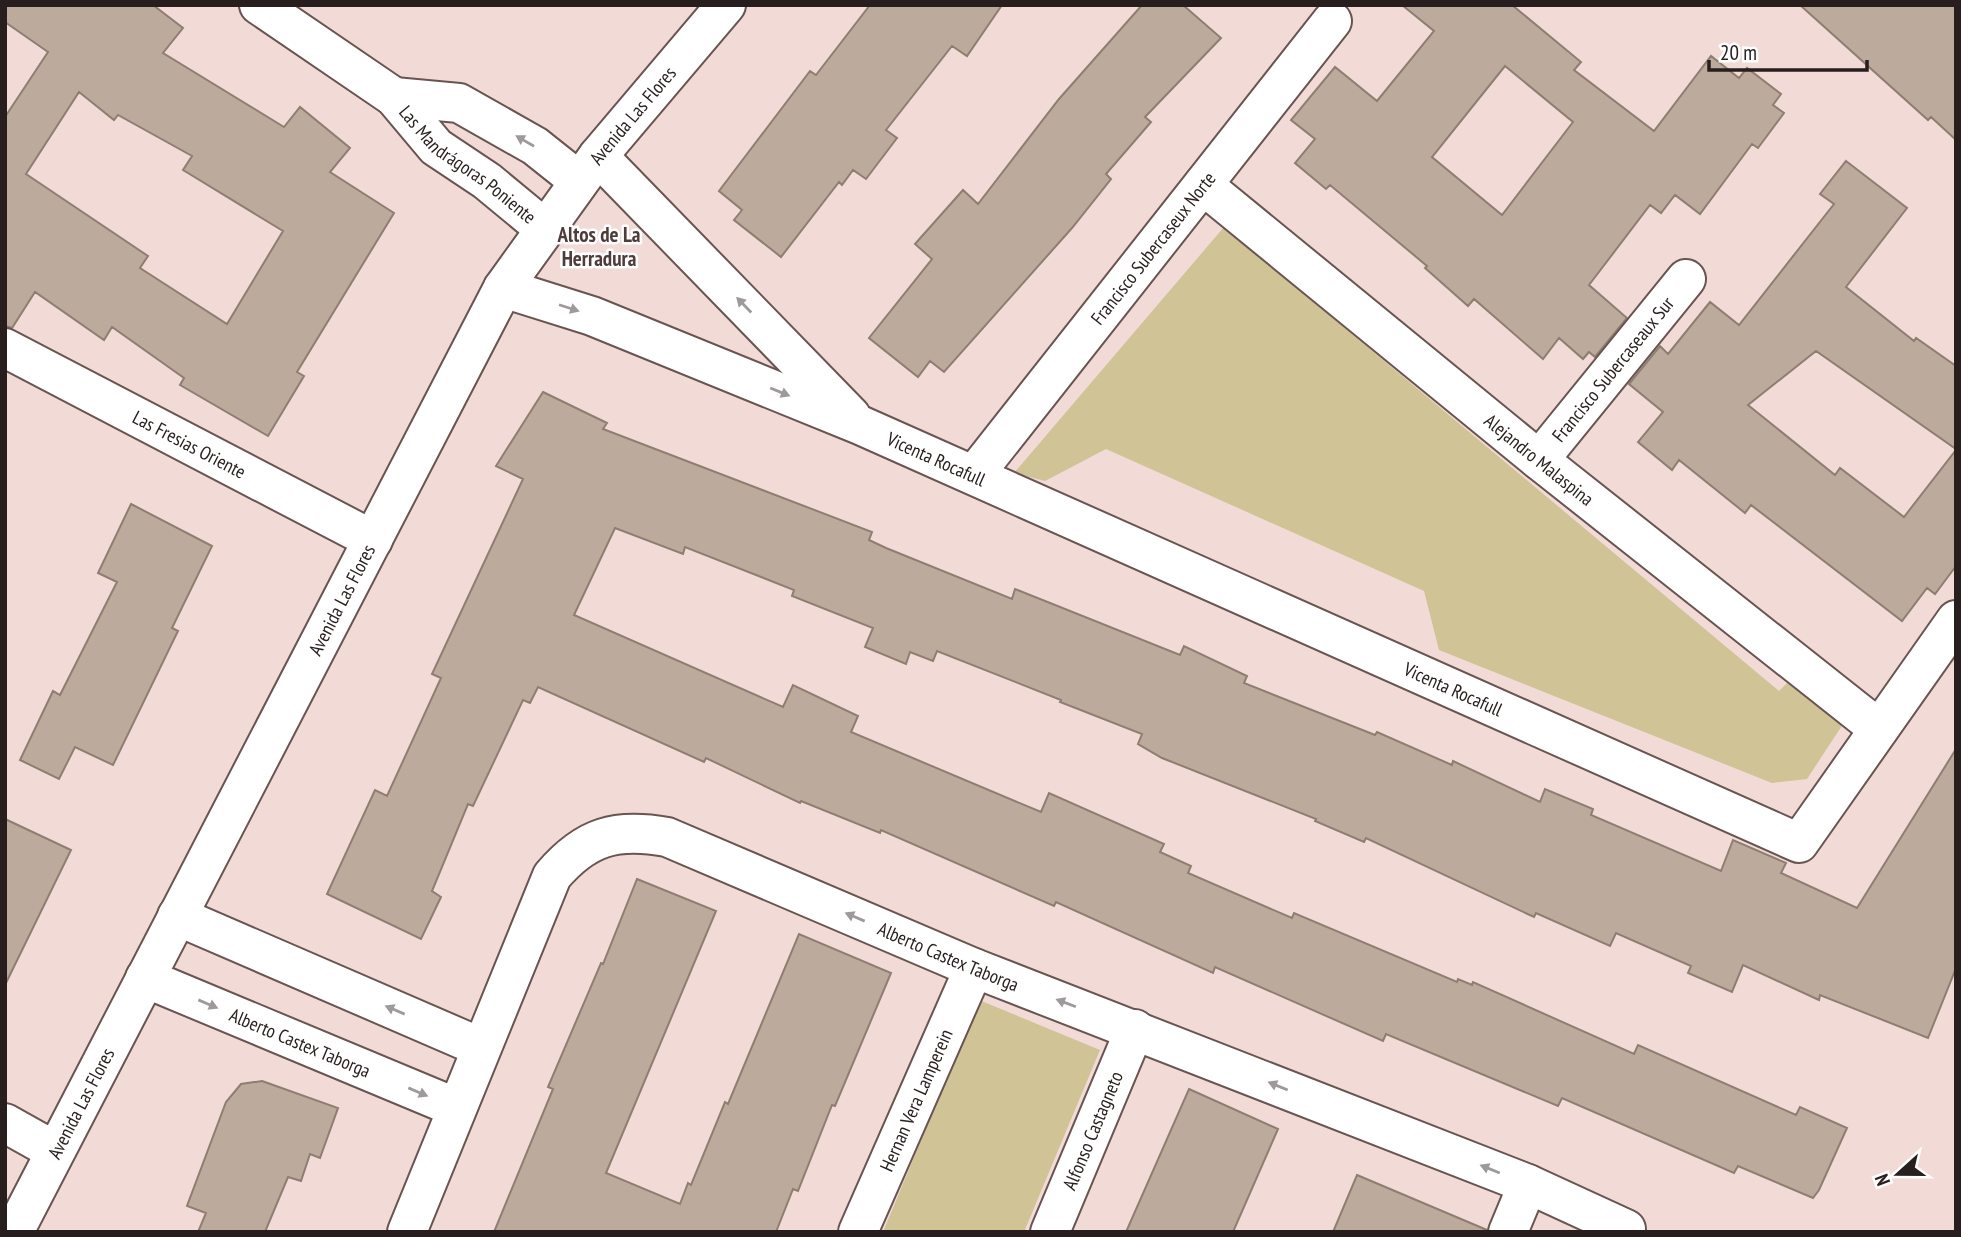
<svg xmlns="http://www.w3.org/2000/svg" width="1961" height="1237" font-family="'PT Sans Narrow',sans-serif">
  <rect width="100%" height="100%" fill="#f2dad6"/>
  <path fill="#d0c396" d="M1224,227L1779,691L1791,679L1845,721L1807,779L1772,783L1439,650L1424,591L1106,449L1045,481L1014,473Z
    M979,1000L1100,1050L1024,1232H883Z"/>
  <path fill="#bcab9d" stroke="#8e7e71" stroke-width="2" fill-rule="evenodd" d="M5,5H153L183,28L163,53L284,127L300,107L350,148L330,172L394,213L297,372L304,376L268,436L180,385L184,378L112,327L104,340L35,292L12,328L5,326V117L48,52L5,22ZM79,92L114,120L118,115L192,156L183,170L283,231L227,324L140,268L148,256L26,174Z
    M870,5H1002L967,56L952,46L886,130L897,138L866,179L853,170L842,185L839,182L781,257L734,220L742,210L719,191L810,71L816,75Z
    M1142,5H1183L1221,38L1145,117L1151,122L1106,174L1111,179L1072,228L944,372L930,361L918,377L869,338L932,259L915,244L963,190L978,204L1059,99Z
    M1402,5H1512L1581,62L1574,70L1654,131L1711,56L1739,78L1747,68L1781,94L1773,105L1784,113L1758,148L1752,144L1700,214L1675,195L1661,213L1650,205L1589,285L1627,318L1595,357L1589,352L1583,359L1559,338L1543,359L1474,299L1468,306L1425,268L1427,266L1330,185L1326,189L1295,163L1315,139L1291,120L1335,67L1377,101L1434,31ZM1505,66L1573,122L1502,215L1432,157Z
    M1800,5H1956V140L1931,117L1928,120Z
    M1846,161L1907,208L1846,287L1914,341L1916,338L1956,366V449L1816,351L1748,405L1835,475L1840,468L1904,517L1956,450V566L1935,594L1927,588L1902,621L1751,505L1745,513L1679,460L1672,470L1638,442L1663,412L1629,384L1660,346L1668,354L1710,302L1739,325L1834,204L1820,194Z
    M543,392L607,423L603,429L872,532L869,540L886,548L1012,599L1015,589L1180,655L1184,646L1247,676L1244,683L1375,735L1377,732L1452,765L1453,761L1540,802L1545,789L1593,809L1591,815L1721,871L1733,840L1786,863L1781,873L1857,908L1956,749V968L1928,1038L1820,995L1819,1000L1743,965L1732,992L1688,973L1691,966L1616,933L1610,946L1536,913L1534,917L1366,838L1364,842L1315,821L1316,819L1162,758L1138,744L1142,734L1060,702L1061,700L937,651L933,661L910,652L906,664L865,647L873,628L792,596L794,590L685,547L683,554L615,528L574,615L783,707L793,685L858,716L851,732L1041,812L1049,793L1164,844L1160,852L1191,866L1188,873L1292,918L1294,913L1457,982L1458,979L1472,985L1473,982L1634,1054L1638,1045L1796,1115L1800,1107L1847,1128L1819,1190L1813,1198L1738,1166L1734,1173L1562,1098L1558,1106L1386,1034L1383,1041L1215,967L1213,973L1056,902L1054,906L881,830L880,833L801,801L800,803L706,758L704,762L538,687L530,703L523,700L473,806L468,804L432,891L441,897L421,939L327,894L375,790L387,796L441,678L432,674L523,479L496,466Z
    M131,504L212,546L172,628L178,631L113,765L75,747L59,779L20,760L53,691L60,695L117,582L98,573Z
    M5,819L71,850L5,985Z
    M637,879L716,911L606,1173L680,1204L688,1183L691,1185L725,1102L728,1104L799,934L891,973L835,1106L832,1105L798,1191L793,1189L776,1232H494L553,1089L548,1087L601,963L603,964Z
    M262,1081L338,1108L320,1158L310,1154L301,1181L288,1177L265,1232H198L206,1213L187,1206L226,1102L241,1084Z
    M1189,1089L1278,1129L1233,1232H1126Z
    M1357,1175L1487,1230V1232H1333Z"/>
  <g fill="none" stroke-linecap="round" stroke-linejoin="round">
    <defs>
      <g id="minor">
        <path id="s1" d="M259,5L394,97L436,147L487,181L545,229"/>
        <path d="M394,97L459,103L535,146L579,181"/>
        <path d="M598,156L851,416"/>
        <path id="s2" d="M1203,185L1539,460L1879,729"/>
        <path id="s3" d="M503,288L592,316L860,425L1799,843L1956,620"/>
        <path id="s4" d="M5,348L373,540"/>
        <path id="s5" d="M1539,460L1686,279"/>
        <path id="s6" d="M974,475L1332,21"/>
        <path d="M177,916L480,1047"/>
        <path id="s7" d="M145,978L457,1108"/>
        <path d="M5,1123L55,1151"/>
        <path d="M1528,1184L1626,1229"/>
        <path id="s8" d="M14,1232L503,288L598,156L726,5"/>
        <path id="s9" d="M407,1232L552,876C586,836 616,828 667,837L974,968L1528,1184L1508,1232"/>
        <path id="s10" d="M858,1232L974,968"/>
        <path id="s11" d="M1050,1232L1135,1029"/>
      </g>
    </defs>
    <use href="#minor" stroke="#685451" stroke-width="42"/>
    <use href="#minor" stroke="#fff" stroke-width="38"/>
  </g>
  <defs><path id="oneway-solid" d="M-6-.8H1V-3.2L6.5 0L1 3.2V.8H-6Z" transform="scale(1.75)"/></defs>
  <g fill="#9e9a99">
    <use href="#oneway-solid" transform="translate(525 141) rotate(-150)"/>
    <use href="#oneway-solid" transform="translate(744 305) rotate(-134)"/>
    <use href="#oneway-solid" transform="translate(569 308) rotate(18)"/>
    <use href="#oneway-solid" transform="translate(780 392) rotate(22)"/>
    <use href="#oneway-solid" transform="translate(855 917) rotate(-157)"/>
    <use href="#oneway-solid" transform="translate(1066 1003) rotate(-159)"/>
    <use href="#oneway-solid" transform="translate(208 1004) rotate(23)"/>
    <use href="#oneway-solid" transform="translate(395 1010) rotate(-157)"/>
    <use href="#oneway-solid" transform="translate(1278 1086) rotate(-158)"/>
    <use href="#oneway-solid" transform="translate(418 1092) rotate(23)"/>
    <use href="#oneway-solid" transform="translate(1490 1169) rotate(-158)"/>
  </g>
  <g text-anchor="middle" stroke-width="5" stroke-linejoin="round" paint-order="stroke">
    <g font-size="19" fill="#271e1d" stroke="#fff">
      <text dy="7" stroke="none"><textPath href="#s8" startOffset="1279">Avenida Las Flores</textPath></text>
      <text dy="7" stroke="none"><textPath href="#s1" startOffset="264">Las Mandrágoras Poniente</textPath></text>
      <text dy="7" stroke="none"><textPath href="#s6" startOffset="289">Francisco Subercaseux Norte</textPath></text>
      <text dy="7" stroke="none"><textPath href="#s5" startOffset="117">Francisco Subercaseaux Sur</textPath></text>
      <text dy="7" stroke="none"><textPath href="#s4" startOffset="208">Las Fresias Oriente</textPath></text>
      <text dy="7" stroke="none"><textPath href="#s3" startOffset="466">Vicenta Rocafull</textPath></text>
      <text dy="7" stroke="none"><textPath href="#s2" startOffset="434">Alejandro Malaspina</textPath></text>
      <text dy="7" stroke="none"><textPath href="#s8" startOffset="712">Avenida Las Flores</textPath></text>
      <text dy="7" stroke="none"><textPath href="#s3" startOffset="1032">Vicenta Rocafull</textPath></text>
      <text dy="7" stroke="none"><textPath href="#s9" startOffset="819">Alberto Castex Taborga</textPath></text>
      <text dy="7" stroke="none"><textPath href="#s7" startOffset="168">Alberto Castex Taborga</textPath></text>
      <text dy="7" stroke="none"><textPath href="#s10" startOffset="144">Hernan Vera Lamperein</textPath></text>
      <text dy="7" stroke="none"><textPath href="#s8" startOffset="145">Avenida Las Flores</textPath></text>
      <text dy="7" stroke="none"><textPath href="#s11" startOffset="110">Alfonso Castagneto</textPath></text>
    </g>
    <g font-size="21" font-weight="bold" fill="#4f3c39" stroke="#fff">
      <text x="599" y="242">Altos de La<tspan x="599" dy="24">Herradura</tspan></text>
    </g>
  </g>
  <rect width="1961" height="1237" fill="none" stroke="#271e1d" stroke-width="14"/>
  <g transform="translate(1898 1174) rotate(249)" stroke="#ffffff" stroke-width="5" paint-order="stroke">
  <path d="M0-5L12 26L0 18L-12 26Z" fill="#271e1d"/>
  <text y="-10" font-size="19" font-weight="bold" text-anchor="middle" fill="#271e1d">N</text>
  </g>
  <path d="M1709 60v10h158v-10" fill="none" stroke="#271e1d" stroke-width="3.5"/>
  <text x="1720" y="60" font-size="21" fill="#271e1d" stroke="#ffffff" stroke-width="5" paint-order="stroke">20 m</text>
</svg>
